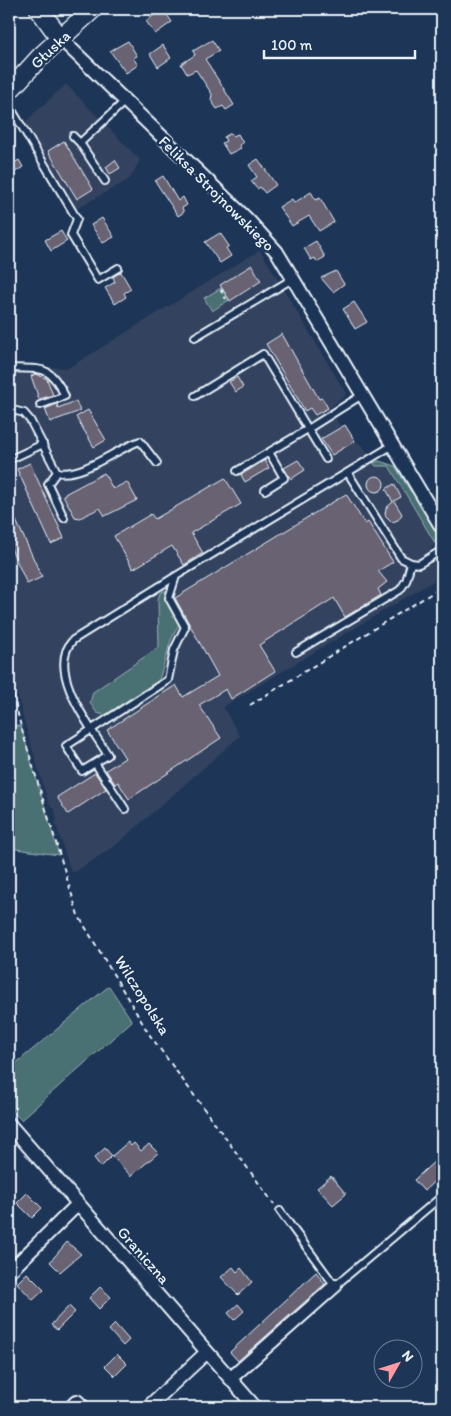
<svg xmlns="http://www.w3.org/2000/svg" width="451" height="1416" font-family="Itim,sans-serif">
  <rect width="100%" height="100%" fill="#1d3557"/>
  <filter id="ink" filterUnits="userSpaceOnUse"><feTurbulence type="fractalNoise" baseFrequency=".02" numOctaves="2"/><feDisplacementMap in="SourceGraphic" scale="10" xChannelSelector="R" yChannelSelector="G"/><feConvolveMatrix kernelMatrix="1 2 1 2 8 2 1 2 1" color-interpolation-filters="sRGB"/></filter>
  <g filter="url(#ink)">
    <path fill="#33425f" d="M66,84L140,160L130,179L76,209L24,123Z
      M260,250L346,393L345,396L329,408L341,427L345,425L355,441L363,446L376,466H389L435,543L430,551L436,560L442,559V576L223,707L240,736L116,845L75,872H71L55,822L57,819L54,809L49,805L24,721L9,662V365L68,368Z"/>
    <path fill="#496f72" stroke="#98b0b5" d="M221,288L229,300L212,311L204,298Z
      M379,461L395,466L411,492L418,495L437,528L438,537L435,543L389,466H376L373,463Z
      M165,590L166,599L179,624L171,640L159,680L105,715L97,713L90,703L93,692L159,647L158,599L160,593Z
      M9,723L21,727L59,855L9,848Z
      M109,986L132,1021L21,1120L9,1107V1069Z"/>
    <path fill="#676273" stroke="#e8f1f8" d="M163,9L172,22L155,34L146,21Z
      M212,40L219,51L205,59L234,105L226,110L223,106L217,109L211,100L212,94L196,70L187,74L181,64L195,55L193,51Z
      M128,41L137,56L133,58L138,65L126,73L110,51Z
      M163,45L171,58L158,67L150,54Z
      M231,133L233,136L238,134L243,143L239,145L241,148L229,154L222,143L226,141L224,137Z
      M64,141L93,189L77,199L48,151Z
      M258,159L276,185L265,193L260,187L257,189L251,181L257,177L249,165Z
      M19,160L23,167L9,176V166Z
      M115,160L120,168L110,174L106,167Z
      M163,176L178,201L183,197L187,205L182,208L184,212L178,216L155,181Z
      M311,192L316,200L320,198L334,222L319,231L309,216L292,226L279,207L292,199L294,203Z
      M102,218L114,237L103,243L91,225Z
      M61,231L67,241L51,251L45,240Z
      M220,233L229,246L226,248L231,256L220,263L205,242Z
      M316,241L325,257L317,262L315,258L311,260L304,248Z
      M252,265L261,281L230,301L220,285Z
      M336,271L344,284L333,292L321,278Z
      M121,272L131,289L124,293L126,297L115,304L105,288L115,282L113,277Z
      M354,302L367,322L355,329L343,309Z
      M282,334L319,399L322,398L328,408L315,415L310,408L305,411L266,344Z
      M36,374L47,379L53,395L39,399L31,376Z
      M237,377L243,387L236,392L229,382Z
      M76,401L80,411L50,422L45,409L57,404L58,408Z
      M88,410L106,440L94,447L76,417Z
      M345,425L355,441L332,455L321,439Z
      M265,460L269,468L245,482L241,475Z
      M298,460L305,470L291,479L284,468Z
      M30,463L64,538L51,544L17,469Z
      M104,473L113,489L127,482L137,500L105,516L100,508L80,518L75,517L63,495Z
      M368 484a8 8 0 1 1 16 0a8 8 0 1 1-16 0Z
      M225,478L241,504L191,533L203,553L184,565L172,546L133,569L114,536L151,514L155,519Z
      M394,484L401,497L394,501L402,514L398,520L392,522L385,515L386,508L393,502L386,489Z
      M346,494L365,524L368,522L393,562L378,571L387,582L378,589L381,595L345,617L334,598L259,645L275,671L231,699L226,689L199,705L221,738L129,799L118,782L115,784L106,770L125,758L107,730L176,685L183,697L218,676L175,598Z
      M9,505L42,577L27,584L9,544Z
      M95,773L106,789L68,814L57,797Z
      M128,1142L131,1146L134,1143L141,1151L149,1144L158,1153L131,1176L112,1156Z
      M105,1148L112,1156L101,1167L94,1158Z
      M436,1160L442,1167V1174L424,1191L414,1180Z
      M331,1176L346,1194L333,1205L317,1188Z
      M27,1193L42,1208L32,1218L17,1203Z
      M67,1242L81,1254L60,1272L50,1262Z
      M233,1267L237,1272L241,1268L252,1282L238,1295L221,1277Z
      M316,1272L325,1284L238,1361L230,1352Z
      M27,1273L44,1290L33,1300L17,1283Z
      M100,1287L111,1297L99,1309L89,1298Z
      M238,1304L244,1311L234,1320L228,1313Z
      M69,1306L75,1312L57,1330L51,1325Z
      M115,1324L129,1340L123,1346L109,1330Z
      M117,1354L127,1364L115,1376L105,1366Z"/>
    <g fill="none" stroke-linecap="round" stroke-linejoin="round">
      <defs>
        <path id="lane" d="M9,105L77,219L71,235L98,280L118,268
          M73,136L80,143
          M105,181L80,143L124,102
          M195,337L294,278
          M9,368C41,370 49,363 65,396L40,405
          M195,396L263,354L308,429L362,395
          M9,409L24,413L30,420L57,472C82,478 116,449 140,441L157,463
          M9,460L43,444
          M237,471L308,429L326,459
          M57,472L48,484L64,518
          M265,490L284,478L269,452
          M411,563L419,564L442,550
          M176,576L73,640C45,670 91,728 108,755L82,771L66,746L168,680L174,650L185,627L169,598L176,576L393,445
          M296,652L400,590L406,581L411,563L401,558L348,473
          M95,763L125,809
          M280,1211L335,1286L442,1196"/>
        <path id="street" d="M60,38L247,219L277,252L442,528
          M9,1124L255,1407
          M9,1272L78,1204
          M231,1378L335,1286
          M71,1407L77,1401L83,1407
          M148,1407L207,1352"/>
        <path id="secondary" d="M39,9L60,38
          M9,91L41,56L93,9"/>
      </defs>
      <use href="#lane" stroke="#e8f1f8" stroke-width="10"/>
      <use href="#street" stroke="#e8f1f8" stroke-width="16"/>
      <use href="#secondary" stroke="#e8f1f8" stroke-width="21"/>
      <path stroke="#e8f1f8" stroke-width="2" stroke-dasharray="5 4" stroke-linecap="butt" d="M223,290L221,291L226,299
        M9,677L21,727L78,915L149,1034L274,1204
        M250,705L442,587"/>
      <use href="#lane" stroke="#1d3557" stroke-width="6"/>
      <use href="#street" stroke="#1d3557" stroke-width="12"/>
      <use href="#secondary" stroke="#1d3557" stroke-width="18"/>
    </g>
  </g>
  <g text-anchor="middle" stroke-width="5" stroke-linejoin="round" paint-order="stroke">
    <g font-size="16" fill="#e8f1f8" stroke="#1d3557">
      <text transform="translate(50 49) rotate(-43)" y="6">Głuska</text>
      <text transform="translate(217 193) rotate(45)" y="6">Feliksa Strojnowskiego</text>
      <text transform="translate(143 995) rotate(58)" y="6">Wilczopolska</text>
      <text transform="translate(144 1255) rotate(49)" y="6">Graniczna</text>
    </g>
  </g>
  <rect width="451" height="1416" fill="none" stroke="#1d3557" stroke-width="30"/>
  <rect x="15" y="15" width="421" height="1386" fill="none" stroke="#e8f1f8" stroke-width="2" filter="url(#ink)"/>
  <g transform="translate(398 1364) rotate(51)"><circle r="24" fill="#1d3557" stroke="#6e8097"/>
  <path d="M0-4L9 19L0 12L-9 19Z" fill="#ff9aa2"/>
  <text y="-8" font-size="14" font-weight="bold" text-anchor="middle" fill="#e8f1f8">N</text>
  </g>
  <path d="M264 50v8h151v-8" fill="none" stroke="#e8f1f8" stroke-width="2.5"/>
  <text x="271" y="50" font-size="15" fill="#e8f1f8" stroke="#1d3557" stroke-width="4" paint-order="stroke">100 m</text>
</svg>
